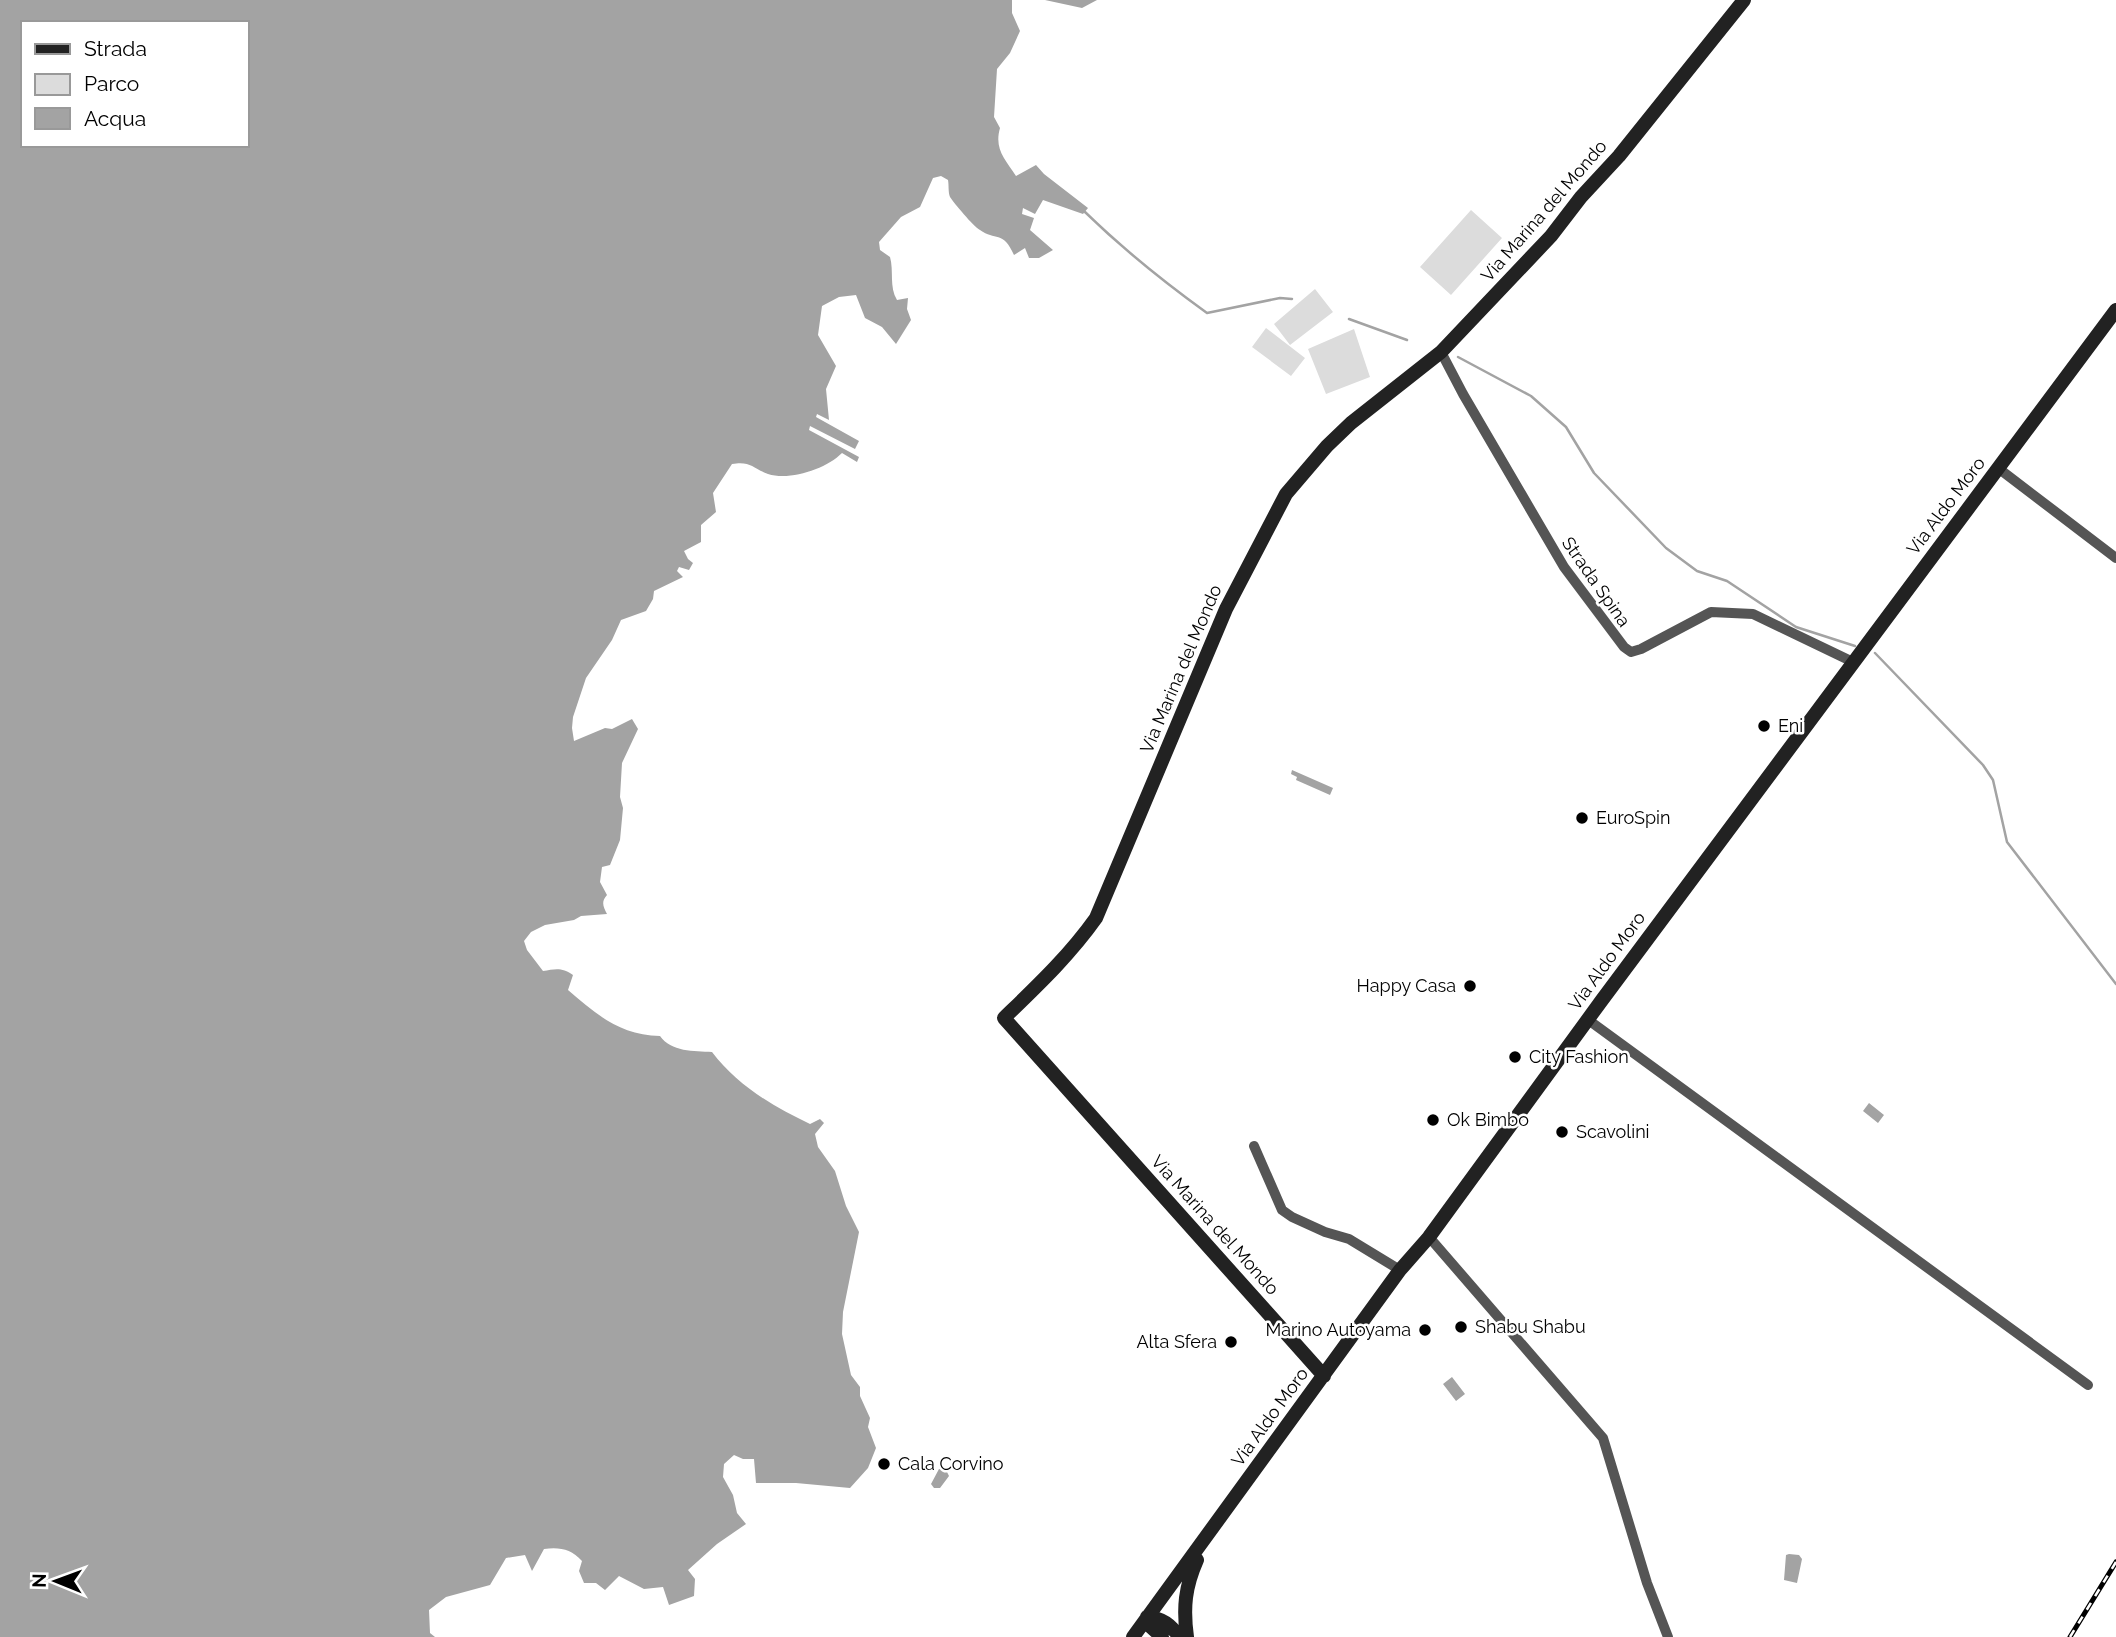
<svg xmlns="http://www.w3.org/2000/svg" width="2116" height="1637" font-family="Raleway,sans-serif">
  <rect width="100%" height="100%" fill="#fff"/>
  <path fill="#dcdcdc" d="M1471,210L1502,238L1451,295L1420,267Z
    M1315,289L1333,312L1290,345L1274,324Z
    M1266,328L1305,358L1291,376L1252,347Z
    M1354,329L1370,377L1326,394L1308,349Z"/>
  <path fill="#a3a3a3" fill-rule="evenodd" d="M0,0H1012V13L1020,31L1010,53L997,69L994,117L1000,128C994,149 1005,159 1016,176L1036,165L1044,174L1088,208L1083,214L1043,200L1035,214L1023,208L1022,214L1034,218L1030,230L1053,250L1039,258H1029L1025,248L1014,255C1003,230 995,241 980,230C973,226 954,203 950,197C948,192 949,185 948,180L941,176L933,178L920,207L901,217L879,242L880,250L890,257C894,271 889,287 897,300L908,298L907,309L911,320L896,344L882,327L865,318L856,295L839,297L822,306L818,335L836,366L826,389L829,420L817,414L816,417L859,441L855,449L810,426L809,430L859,457L857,462L842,453C826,469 790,481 768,474C752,468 751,461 732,464L713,493L716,512L701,525V542L684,551L688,559L693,563L689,570L679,567L677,571L683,577L654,591L653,599L646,611L621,620L612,640L586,678L573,717L572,728L574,741L605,728L612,729L632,719L638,729L622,763L620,797L623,808L620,840L610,865L602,867L600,882L607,895C601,902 603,906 607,914L581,916L574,920L545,925L531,932L524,941L527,950L543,971C555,969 562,967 573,975L568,990C597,1015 620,1035 660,1036C671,1052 694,1051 712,1052C737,1085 772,1106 810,1124L820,1119L824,1123L815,1134L818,1147L835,1171L846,1206L859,1232L843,1312L842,1334L851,1375L860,1387V1396L870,1418L868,1427L876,1448L868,1468L850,1488L796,1483H756L754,1459H743L734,1455L724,1464L723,1477L733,1495L737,1513L746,1524L717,1544L688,1570L695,1579L694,1596L669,1605L663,1587L644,1589L619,1576L605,1590L596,1583H584L579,1571L582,1561C571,1549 560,1547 544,1549L532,1571L525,1555L506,1558L490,1585L446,1597L429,1610L430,1633L435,1637H0ZM23,23H247V145H23Z
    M1045,0H1097L1082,8Z
    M1292,770L1333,788L1330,795L1296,780L1297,777L1291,774Z
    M1869,1103L1884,1115L1878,1123L1863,1111Z
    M1452,1377L1465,1394L1456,1401L1443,1384Z
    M945,1468L949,1476L940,1488H934L931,1484L939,1469Z
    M1789,1554L1799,1555L1802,1559L1797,1583L1784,1580L1786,1555Z"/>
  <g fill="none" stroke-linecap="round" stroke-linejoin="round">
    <path stroke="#a3a3a3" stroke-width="2.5" d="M1085,212C1123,249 1164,282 1207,313L1280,298L1292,299
      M1349,319L1407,340
      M1458,357L1531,396L1566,427L1594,473L1666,548L1697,571L1727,581L1796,627L1855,646
      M1875,653L1983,765L1993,780L2007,842L2116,984"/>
    <path stroke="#555" stroke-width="10" d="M1441,352L1463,394L1564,567L1624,647L1631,652L1641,649L1711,612L1753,614L1853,662
      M1998,468L2116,558
      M1587,1019L2088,1385
      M1254,1146L1282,1210L1292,1217L1325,1232L1349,1239L1400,1270
      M1429,1237L1603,1438L1647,1583L1668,1637"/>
    <path stroke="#222" stroke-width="14" d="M1324,1376L1004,1018C1037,986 1069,956 1096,918L1226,609L1286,494L1327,446L1351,423L1441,352L1551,236L1581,197L1619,156L1744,0
      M1133,1637L1400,1270L1429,1237L1602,1000L2116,310
      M1162,1637L1150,1626L1147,1617C1163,1618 1170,1625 1180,1637
      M1187,1637C1183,1608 1185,1587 1197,1560"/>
    <defs>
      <path id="rail" d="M2070,1637L2116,1562"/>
    </defs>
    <use href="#rail" stroke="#000" stroke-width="5"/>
    <use href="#rail" stroke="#fff" stroke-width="2.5" stroke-dasharray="8" stroke-linecap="butt"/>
  </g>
  <g fill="#000" stroke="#fff" stroke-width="2.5">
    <circle cx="1764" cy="726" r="7"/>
    <circle cx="1582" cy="818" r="7"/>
    <circle cx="1470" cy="986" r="7"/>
    <circle cx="1515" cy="1057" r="7"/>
    <circle cx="1433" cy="1120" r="7"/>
    <circle cx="1562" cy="1132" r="7"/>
    <circle cx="1461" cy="1327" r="7"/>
    <circle cx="1425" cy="1330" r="7"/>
    <circle cx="1231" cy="1342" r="7"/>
    <circle cx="884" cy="1464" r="7"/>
  </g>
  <g text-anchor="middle" stroke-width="5" stroke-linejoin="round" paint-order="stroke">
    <g font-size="18" fill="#000" stroke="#fff">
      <text transform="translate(1544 211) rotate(-49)" y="6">Via Marina del Mondo</text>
      <text transform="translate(1946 506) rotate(-53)" y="6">Via Aldo Moro</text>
      <text transform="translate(1596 582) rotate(55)" y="6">Strada Spina</text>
      <text transform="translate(1181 669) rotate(-67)" y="6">Via Marina del Mondo</text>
      <text transform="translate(1607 961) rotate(-54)" y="6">Via Aldo Moro</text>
      <text transform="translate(1215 1225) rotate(48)" y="6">Via Marina del Mondo</text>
      <text transform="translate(1270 1417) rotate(-54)" y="6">Via Aldo Moro</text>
    </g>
    <g font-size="18" fill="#000" stroke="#fff" text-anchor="start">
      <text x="1778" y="732">Eni</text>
      <text x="1596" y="824">EuroSpin</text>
      <text x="1456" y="992" text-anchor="end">Happy Casa</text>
      <text x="1529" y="1063">City Fashion</text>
      <text x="1447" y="1126">Ok Bimbo</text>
      <text x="1576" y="1138">Scavolini</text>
      <text x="1475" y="1333">Shabu Shabu</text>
      <text x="1411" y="1336" text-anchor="end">Marino Autoyama</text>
      <text x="1217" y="1348" text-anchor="end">Alta Sfera</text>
      <text x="898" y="1470">Cala Corvino</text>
    </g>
  </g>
  <rect x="21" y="21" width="228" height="126" fill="#ffffff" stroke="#999999" stroke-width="2"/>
  <rect x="35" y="44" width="35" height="10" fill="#222222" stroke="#999999" stroke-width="2"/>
  <text x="84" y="56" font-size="21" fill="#000000">Strada</text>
  <rect x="35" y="74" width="35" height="21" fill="#dcdcdc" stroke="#999999" stroke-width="2"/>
  <text x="84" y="91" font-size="21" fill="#000000">Parco</text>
  <rect x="35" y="108" width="35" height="21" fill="#a3a3a3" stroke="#999999" stroke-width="2"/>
  <text x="84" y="126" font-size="21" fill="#000000">Acqua</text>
  <g transform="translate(56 1581) rotate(271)" stroke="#ffffff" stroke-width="5" paint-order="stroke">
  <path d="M0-5L12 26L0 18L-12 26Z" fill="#000000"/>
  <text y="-10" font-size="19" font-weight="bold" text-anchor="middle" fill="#000000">N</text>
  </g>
</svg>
